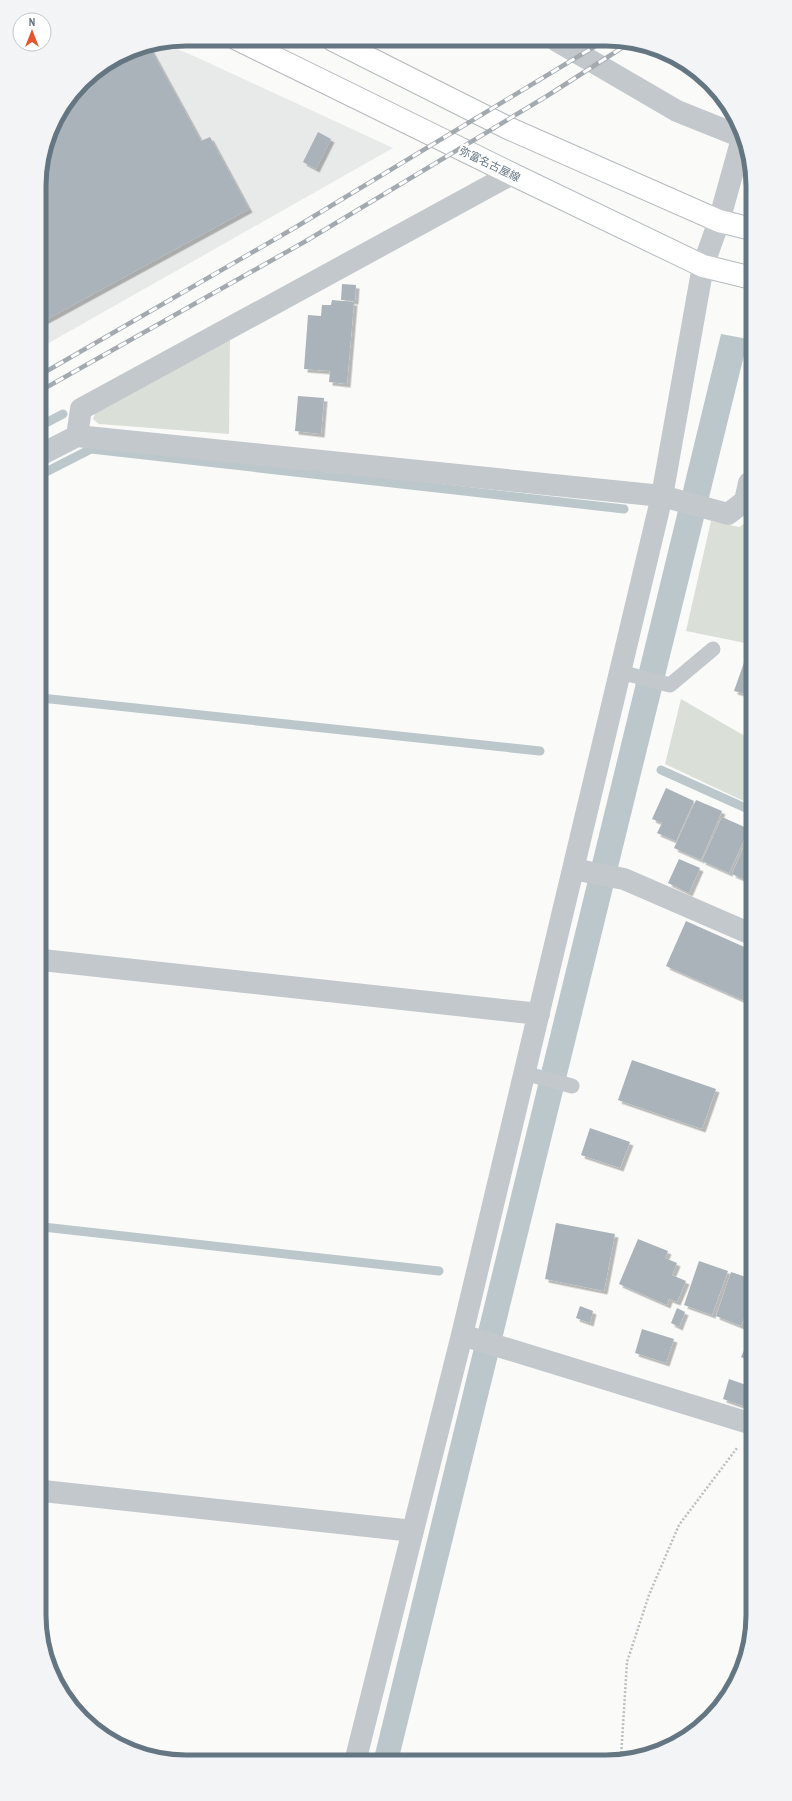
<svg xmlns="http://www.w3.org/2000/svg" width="792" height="1801" font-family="'Archivo Narrow','Noto Sans JP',sans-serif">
  <defs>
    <filter id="shadow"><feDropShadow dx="3.5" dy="3.5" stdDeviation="0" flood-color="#0004"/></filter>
  </defs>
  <rect width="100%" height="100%" fill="#fafaf8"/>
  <path fill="#e8e9e9" d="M163,43L196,57L393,148L40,348L39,176L54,121L89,76L130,50Z"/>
  <path fill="#dadfd7" d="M230,337L229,434L99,424L93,419L96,411Z
    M711,521L739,527L749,521L750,644L686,631Z
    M681,699L750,739V804L665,764Z"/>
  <path fill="#bbc7cb" d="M721,334L748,339L399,1758H374Z"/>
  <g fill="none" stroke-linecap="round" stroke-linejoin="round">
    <path stroke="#bbc7cb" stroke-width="9" d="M40,426L63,414
      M40,475L91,449L624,509
      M41,698L540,751
      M661,770L750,810
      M43,1227L439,1271"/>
  </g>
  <path fill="#aab3b9" filter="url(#shadow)" d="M149,46L201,141L210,137L249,209L40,323L39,176L54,121L89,76L130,50Z
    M318,132L331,139L316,169L303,162Z
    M342,284L356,285L355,301L341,300Z
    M332,300L354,302L347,384L329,382L330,371L304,369L308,315L321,316L322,305H331Z
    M298,396L324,398L321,434L295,431Z
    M747,654L750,655V695L734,691Z
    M666,788L694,801L676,841L657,833L662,823L652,819Z
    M696,800L722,811L701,860L674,848Z
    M722,817L749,829L729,873L702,861Z
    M750,832V882L732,874Z
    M679,859L700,868L689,893L668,883Z
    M686,921L751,950V993L747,1002L666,966Z
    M632,1060L716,1089L702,1129L618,1100Z
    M590,1128L630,1142L620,1168L581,1155Z
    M556,1223L615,1234L604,1291L545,1279Z
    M638,1239L668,1251L665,1258L677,1263L672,1275L686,1281L677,1302L669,1299L667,1305L619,1284Z
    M699,1261L728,1271L712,1315L684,1305Z
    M731,1272L752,1279V1297L741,1326L716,1316Z
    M580,1306L593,1311L590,1323L576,1318Z
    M677,1308L685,1312L679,1327L671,1323Z
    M642,1329L674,1339L666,1363L635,1353Z
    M752,1333V1362L741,1357Z
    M729,1379L752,1387V1409L723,1399Z"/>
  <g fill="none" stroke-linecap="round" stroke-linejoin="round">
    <defs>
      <path id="primary" d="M237,39L512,174L703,266L748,277
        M333,40L508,128L719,221L748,228"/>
    </defs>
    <use href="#primary" stroke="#b5babe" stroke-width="24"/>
    <path stroke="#bbbfc2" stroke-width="2.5" stroke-dasharray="2 2" stroke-linecap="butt" d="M621,1757L627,1662L649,1595L679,1525L737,1448"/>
    <path stroke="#c3c8cc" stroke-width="15" d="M620,672L670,685L713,649
      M524,1073L572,1086"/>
    <path stroke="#c3c8cc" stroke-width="22" d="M557,41L677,111L742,137
      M77,436L81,409L512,174
      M40,455L77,436L662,496L728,514L745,501L749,483
      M573,869L624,879L751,934
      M42,960L539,1014
      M462,1335L752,1424
      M43,1491L413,1531
      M356,1758L462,1335L662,496L703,266L719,221L743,135"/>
    <use href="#primary" stroke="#fff" stroke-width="22"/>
    <defs>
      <path id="rail" d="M40,375L296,227L602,42
        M40,391L306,241L547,96L631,42"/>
    </defs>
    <use href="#rail" stroke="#a2aab0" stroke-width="4.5"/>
    <use href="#rail" stroke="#fff" stroke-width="3" stroke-dasharray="9" stroke-linecap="butt"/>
  </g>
  <g text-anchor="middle" stroke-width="4" stroke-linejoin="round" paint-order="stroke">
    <g font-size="11" fill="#657683" stroke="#fff">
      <text transform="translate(490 164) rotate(26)" y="4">弥富名古屋線</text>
    </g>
  </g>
  <path d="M0 0H792V1801H0ZM186 46H606A140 140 0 0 1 746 186V1615A140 140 0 0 1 606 1755H186A140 140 0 0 1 46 1615V186A140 140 0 0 1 186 46Z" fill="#f3f4f5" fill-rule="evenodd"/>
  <path fill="none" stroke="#657683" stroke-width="5" d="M186 46H606A140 140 0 0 1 746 186V1615A140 140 0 0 1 606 1755H186A140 140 0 0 1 46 1615V186A140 140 0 0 1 186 46Z"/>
  <g transform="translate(32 32)"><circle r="19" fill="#ffffff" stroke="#c1c8cd"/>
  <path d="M0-3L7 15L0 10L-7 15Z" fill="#e4572e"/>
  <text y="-6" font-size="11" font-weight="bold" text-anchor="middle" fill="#657683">N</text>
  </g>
</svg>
